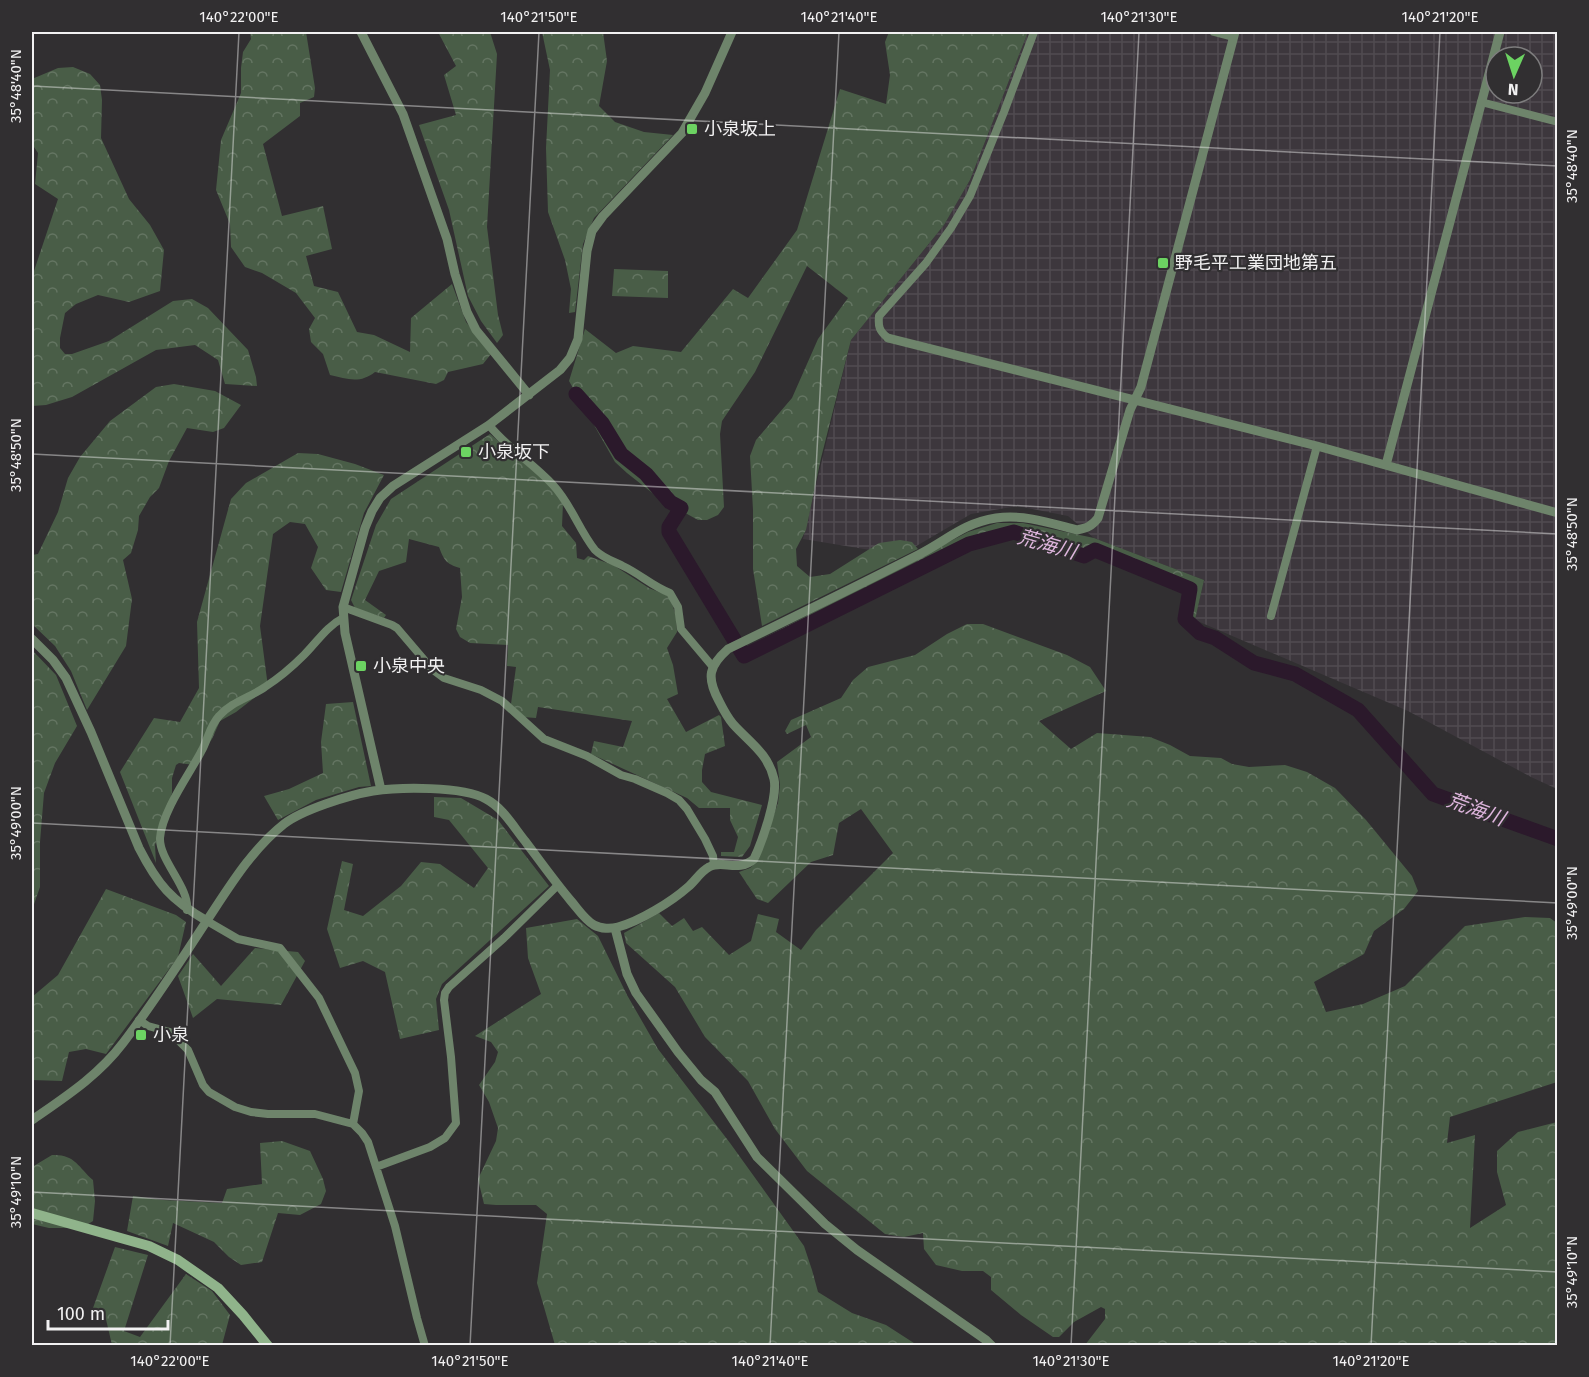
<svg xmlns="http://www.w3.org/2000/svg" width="1589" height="1377" font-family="'Fira Sans','Noto Sans JP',sans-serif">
  <defs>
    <pattern id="industrial-grid" width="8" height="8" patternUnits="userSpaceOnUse" patternTransform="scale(1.5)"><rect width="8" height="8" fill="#3d373d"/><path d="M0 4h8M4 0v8" fill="none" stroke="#504b50"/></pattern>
    <pattern id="forest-crowns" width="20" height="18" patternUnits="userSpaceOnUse" patternTransform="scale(1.5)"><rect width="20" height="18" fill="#495d47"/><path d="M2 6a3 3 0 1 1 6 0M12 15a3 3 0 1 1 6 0" fill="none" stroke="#647562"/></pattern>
  </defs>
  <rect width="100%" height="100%" fill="#312f31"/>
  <path fill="url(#industrial-grid)" fill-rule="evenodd" d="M1028,32H1557V789L1531,777L1408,711L1195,620L1204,580L1094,538L1068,516L1017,506L971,514L901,555L803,539L851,340L944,225L970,180ZM1496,57H1532V93H1496Z"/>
  <path fill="url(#forest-crowns)" d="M250,32H306L315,88L314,97L300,103V116L263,144L282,216L323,206L332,249L306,256L314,286L338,292L357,332L374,335L410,352L411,318L452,284L466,322L491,354L483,364L448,372L444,380L436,384L375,372C360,384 347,379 330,375L323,354L311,342L309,329L315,318L296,293L262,273L245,267L231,247L230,224L216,190L221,140L241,93V68L243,52L251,39Z
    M438,32H490L497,54L487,227L498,315L503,335L497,343L481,321L468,296L449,210L419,125L456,115L444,75L456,66Z
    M542,32H603L607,61L599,106L615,122L644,132L673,135L594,218L583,244L575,312L569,313L571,289L565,260L548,212L546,148L550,70Z
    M889,32H1028L970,180L944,225L851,340L821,458L806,530L796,549L797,566L810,577L830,574L879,543L900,540L912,542L918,549L762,626L753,569V510L750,456L756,440L792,398L818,339L848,298L807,266L755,372L722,421L720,434L724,507L718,515L707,520H698L660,499L627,473L615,462L569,381L585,329L616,353L633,346L681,352L733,289L748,298L797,230L840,89L886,104L890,75L885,42Z
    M73,67L90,74L100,85L102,100L101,138L129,199L150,225L164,250L160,291L129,302L98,295L76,304L65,313L60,338V348L65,354H72L109,341L173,301L192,299L208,308L248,350L256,377L257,386L225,384L218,360L195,345L156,350L72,397L46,405L32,406V277L58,199L35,184L38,153L32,144V79L58,68Z
    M614,269L668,271V298L612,296Z
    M174,384L215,391L241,405L224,428L213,432L187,428L169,461L159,488L150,497L139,516L138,530L131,553L123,560L132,599L126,646L87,710L71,671L55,646L32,624V555L38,554L58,512L68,478L80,457L110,421L156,387Z
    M490,434L553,488L563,503L562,526L576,543L577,558L584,560L588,556L613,565L649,588L666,595L671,600L676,616L677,632L667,648L673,665L678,694L667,699L686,732L719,715L721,717L725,746L705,754L702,770V782L711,792L762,805L750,846L742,857L721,856V852H734L738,837L730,820V808H699L687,798L591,754L594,741L623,747L632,721L538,707L536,718L523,717L511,704L516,667L507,666L508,645L470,643L460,637L456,629L462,597L460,568C446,564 444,560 439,547L409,539L406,562L379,571L365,600L386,615L384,618L355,608L351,600L376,525L391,499Z
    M298,453L318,454L355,464L384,475L364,513L341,592L326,590L311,568L318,547L305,524L290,522L273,534L260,626L268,687L236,712L220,721L212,739L194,765L179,763L176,765L172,778V793L155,845L156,863L120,772L154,718L180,722L199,688L197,622L231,499L246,483Z
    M997,523H1023L1094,538L1204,580L1195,620L1189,617L1193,587L1095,548L1083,552L1014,530L968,541L802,630L745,653L743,649L968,532Z
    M967,624H983L1067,655L1090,667L1106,691L1039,721L1071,749L1097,733L1150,737L1170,745L1190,756L1221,758L1232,764L1249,767L1285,765L1307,772L1335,788L1366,820L1412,876L1418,891L1404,909L1374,931L1364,954L1314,982L1326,1012L1363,1004L1405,986L1465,926L1525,917L1550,918L1557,923V1082L1450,1117L1447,1143L1475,1135L1470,1228L1506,1205L1497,1172V1151L1518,1132L1557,1122V1345H1085L1105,1319V1309L1101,1307L1074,1322L1059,1337H1053L1021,1315L991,1290V1277L983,1271H962L936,1265L924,1249L923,1233L904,1237L885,1234L807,1171L775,1129L748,1081L705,1037L675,987L626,943L624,933L659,913L672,926L684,918L693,931L702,927L729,955L751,941L758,914L779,919L776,932L801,950L816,930L893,853L861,809L839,823L833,855L811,862L768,903L757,899L739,872L750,868L758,861L778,803L780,785L777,762L811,737L806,725L787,734L785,731L791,720L841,698L853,680L868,667L915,655L947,634Z
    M32,650L56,675L77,726L55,763L44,793L40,842V887L32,910Z
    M353,702L371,786L359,787L316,800L278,820L264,796L289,789L323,773L321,742L326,704Z
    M434,797L461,798L498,820L549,886L442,984L436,999L439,1030L400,1039L385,972L363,961L340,968L327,929L342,861L353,864L344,910L363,916L401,886L421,862L440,864L474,888L488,868L449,820L434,817Z
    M106,889L176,915L186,922L178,957L106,1054L86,1049L69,1052L62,1081L32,1080V997L58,975Z
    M577,919L598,936L627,995L658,1049L730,1143L804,1246L812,1270L818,1292L852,1313L886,1325L917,1345H555L537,1283L547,1214L536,1205H496L484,1204L478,1179L496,1141L498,1128L489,1102L479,1085L495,1062L498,1052L491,1042L475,1036L541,994L528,958L526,928Z
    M255,948L298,952L305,961L281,1005L217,999L193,1018L178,976L193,954L221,986Z
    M282,1141L310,1151L323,1179L326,1191L321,1204L300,1215L278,1213L262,1262L241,1265L229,1257L214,1242L173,1223L168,1246L127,1231L133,1196L163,1200L222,1203L227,1189L262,1184L260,1143Z
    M52,1155C75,1154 78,1167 93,1180L95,1201L93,1221L82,1228H49L32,1224V1167Z
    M115,1247L148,1255L124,1331L140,1337L186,1274L212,1291L230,1315L222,1345H112L105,1315L93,1308Z"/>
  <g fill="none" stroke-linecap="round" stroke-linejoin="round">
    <path stroke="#2b192b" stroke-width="15" d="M576,394L602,423L621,454L646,474L670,502L681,508L669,527V532L744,656L969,544L1014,532L1084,556L1095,550L1190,589L1185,619L1200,633L1215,638L1254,663L1295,674L1358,710L1433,794L1558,839"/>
    <path stroke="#6e846b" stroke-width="8" d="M1214,32L1233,37
      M1481,102L1558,122
      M888,338C879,331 878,326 879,316L926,263L951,228L970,196L1004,112L1034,32
      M489,425C507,448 533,463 553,485C571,504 579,530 595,550C603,558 613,561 623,566C640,574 652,586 670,593L678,607L681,629L713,667
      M343,607L392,625L397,628L432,669L444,678L481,690L502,701L544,739L587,756L621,775L635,779L667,793L679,800L687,809L705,839L713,856L714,865
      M1271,616L1317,446
      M187,910C190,888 159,860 160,838C162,812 188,776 201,752C208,740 209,727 219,716C231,702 251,697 265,687C279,678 292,667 304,655C317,642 327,626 343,618
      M207,921L238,939L280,948L319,998L355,1073L359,1091L353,1124
      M139,1020L148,1026L170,1032L188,1050L203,1085L209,1092L235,1107L251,1112L268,1114H315L353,1124L362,1133L368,1142L395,1226L417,1318L425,1346
      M376,1167L430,1147L445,1138L456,1123L451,1057L444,1000L445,993L449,987L504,938L558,885"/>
    <path stroke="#6e846b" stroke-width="9" d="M361,32L403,114L447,239L455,274L467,312L476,330L529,395
      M888,338L1317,446L1558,513
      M1386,465L1500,32
      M32,639L53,660L66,678L91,732L139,848C158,885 171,900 207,921
      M381,790L345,633L343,607L365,528L372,511L380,498L393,486L489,425L560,370L570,358L578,339L587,251L592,231L603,216L682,133L705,93L732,32
      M615,928L627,974L636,993L678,1052L701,1080L715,1092L757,1157L825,1224L857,1250L986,1340L992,1346
      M32,1120C65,1097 98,1076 123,1043C152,1005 178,965 204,925C228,889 250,851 284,824C302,810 349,795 373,791C400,787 462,786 486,799C503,808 513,826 525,841C540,861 555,882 571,901C578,909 585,920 594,925C601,929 611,929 618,927C640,921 671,902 688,887C695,881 701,871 709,867C722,859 738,873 754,859C762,842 778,797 774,779C768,753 749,742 733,724C727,717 723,709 719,701C706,677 709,666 728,649C792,618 855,587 918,555C946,541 963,523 996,518C1024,514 1050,523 1077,530C1087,528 1092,526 1098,518L1130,410L1141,387L1235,32"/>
    <path stroke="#90b48b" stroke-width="10" d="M32,1213L149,1246L178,1260L218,1288L243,1315L268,1346"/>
  </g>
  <path fill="none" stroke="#f2f1f2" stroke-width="1.5" stroke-opacity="0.45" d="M32,86L1558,166M32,454L1558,534M32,823L1558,903M32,1192L1558,1272M170,1346L239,32M470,1346L539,32M770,1346L839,32M1071,1346L1139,32M1371,1346L1440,32"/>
  <g fill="#6cd362" stroke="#312f31" stroke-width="2">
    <rect x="686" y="123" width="12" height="12" rx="3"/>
    <rect x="1157" y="257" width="12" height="12" rx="3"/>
    <rect x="460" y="446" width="12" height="12" rx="3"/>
    <rect x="355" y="660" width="12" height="12" rx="3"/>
    <rect x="135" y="1029" width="12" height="12" rx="3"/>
  </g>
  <g text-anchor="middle" stroke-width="4.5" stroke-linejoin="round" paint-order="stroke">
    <g font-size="18" fill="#f2f1f2" stroke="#312f31" text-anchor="start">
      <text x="704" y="135">小泉坂上</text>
      <text x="1175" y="269">野毛平工業団地第五</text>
      <text x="478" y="458">小泉坂下</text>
      <text x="373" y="672">小泉中央</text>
      <text x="153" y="1041">小泉</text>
    </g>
    <g font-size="20" font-style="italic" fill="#deb5dd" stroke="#312f31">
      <text transform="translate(1047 544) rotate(16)" y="7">荒海川</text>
      <text transform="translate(1476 809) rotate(20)" y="7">荒海川</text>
    </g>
  </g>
  <rect width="1589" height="1377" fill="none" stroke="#312f31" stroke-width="66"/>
  <g transform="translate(1514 75) rotate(183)"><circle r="28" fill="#312f31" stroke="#7e7d7e" stroke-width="1.5"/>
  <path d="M0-4.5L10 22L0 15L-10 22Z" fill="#6cd362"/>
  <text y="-9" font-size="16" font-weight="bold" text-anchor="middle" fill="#f2f1f2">N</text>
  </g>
  <path d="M48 1320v9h120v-9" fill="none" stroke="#f2f1f2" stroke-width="3"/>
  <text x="57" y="1320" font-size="18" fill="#f2f1f2" stroke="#312f31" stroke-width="4.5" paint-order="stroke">100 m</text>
  <rect x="33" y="33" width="1523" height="1311" fill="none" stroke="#f2f1f2" stroke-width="2"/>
  <g font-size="15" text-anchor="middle" fill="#f2f1f2">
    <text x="239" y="22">140°22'00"E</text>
    <text x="539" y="22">140°21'50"E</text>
    <text x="839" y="22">140°21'40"E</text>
    <text x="1139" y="22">140°21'30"E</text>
    <text x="1440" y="22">140°21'20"E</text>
    <text transform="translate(16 86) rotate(-90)" y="5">35°48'40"N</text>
    <text transform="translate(1572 166) rotate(-90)" y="5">35°48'40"N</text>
    <text transform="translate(16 455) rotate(-90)" y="5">35°48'50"N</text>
    <text transform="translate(1572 534) rotate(-90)" y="5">35°48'50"N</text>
    <text transform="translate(16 823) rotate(-90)" y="5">35°49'00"N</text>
    <text transform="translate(1572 903) rotate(-90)" y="5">35°49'00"N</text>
    <text transform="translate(16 1192) rotate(-90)" y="5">35°49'10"N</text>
    <text transform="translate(1572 1272) rotate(-90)" y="5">35°49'10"N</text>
    <text x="170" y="1366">140°22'00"E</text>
    <text x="470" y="1366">140°21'50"E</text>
    <text x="770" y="1366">140°21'40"E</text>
    <text x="1071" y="1366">140°21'30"E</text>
    <text x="1371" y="1366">140°21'20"E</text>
  </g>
</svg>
